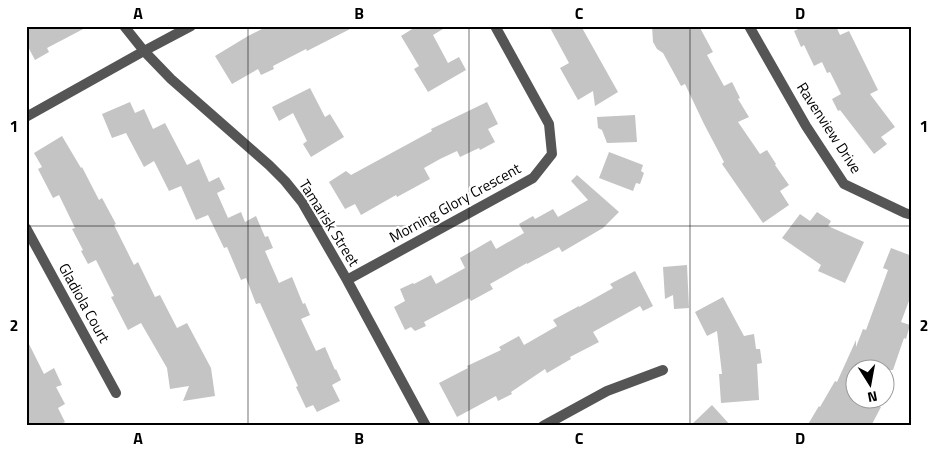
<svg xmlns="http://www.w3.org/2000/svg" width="938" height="452" font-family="'Titillium Web',sans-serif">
  <rect width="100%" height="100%" fill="#fff"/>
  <path fill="#c4c4c4" d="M26,26H89L47,48L49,52L35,60L26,43Z
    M268,26H356L307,51L306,49L273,66L274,69L261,75L258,69L232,84L215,56L248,36Z
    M417,26H448L433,35L448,63L459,57L466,70L428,92L414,69L419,66L401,36Z
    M549,26H581L618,92L595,106L593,91L578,100L560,68L569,63Z
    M652,26H699L713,52L707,55L724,86L732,82L740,98L738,99L749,117L738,122L760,154L767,150L776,164L775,165L789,185L780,191L789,205L763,223L722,164L724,162L704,124L685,84L681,86L663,53L657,49L653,42Z
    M805,26H836L840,35L849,31L878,90L870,94L895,127L881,137L887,144L874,154L840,110L838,111L832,99L841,94L830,72L827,73L822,62L814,66L804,45L801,47L794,31Z
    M310,88L325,117L330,114L344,137L311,157L303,144L307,141L293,113L279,121L272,107Z
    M130,102L135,113L144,109L153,129L165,123L187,165L199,159L209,182L219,177L225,189L217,193L228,218L241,212L245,222L256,216L265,237L268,236L273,248L265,251L279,283L292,277L303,304L305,303L310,315L301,319L316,351L325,347L335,370L336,369L341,380L332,385L340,401L317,412L313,405L306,408L296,387L298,386L260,303L256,304L246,278L241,280L227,247L224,248L208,215L196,220L181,186L169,191L154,161L144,167L126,133L112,138L102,114Z
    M487,102L498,124L488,129L495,142L480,150L479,148L460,157L457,151L440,159L424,168L430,179L397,197L396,195L361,215L355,204L345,209L329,182L346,171L351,175L432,131L431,129Z
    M635,115L637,142L607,143L602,130L598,128L597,117Z
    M62,136L81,168L82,167L99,200L102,198L116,224L114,225L134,265L138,262L155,297L160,295L177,328L187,323L211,368L215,396L183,401L189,386L170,389L167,368L141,323L128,330L111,297L114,296L96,260L88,264L81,251L83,250L72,229L75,228L59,195L53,198L38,169L42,167L34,153Z
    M609,152L643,165L641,171L644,173L640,184L636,183L633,191L599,178Z
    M577,175L619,212L603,228L562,252L559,247L527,264V263L490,284L493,289L471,301L469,298L424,322L426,326L415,331L411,327L405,330L394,307L405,301L400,289L413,283L414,284L431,275L436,284L465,268L460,258L479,247L491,240L496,249L524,233L519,224L533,216L535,219L553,209L558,217L588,200L571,181Z
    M817,212L831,221L828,226L864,242L845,283L818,271L821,265L782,238L800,214L810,221Z
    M891,248L912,256V293L901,322L910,325L906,339L904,338L893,370H856V400H868L881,407L871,426H807L819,406L820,407L835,381L837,382L856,340V347L863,329L866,330L888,270L883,268Z
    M687,265L689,308L674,309L673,295L665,299L663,267Z
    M635,271L653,306L643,311L640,306L593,332L599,342L570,357L571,359L547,373L545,369L511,392L512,394L498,401L496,396L457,417L439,383L468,368L467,366L501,350L499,347L519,336L524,345L557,326L553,320L579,306V307L613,288L610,284Z
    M723,297L744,336L754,334L756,349H760L762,363L757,364L759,400L721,403L719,374H722L717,331L707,336L695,312Z
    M26,338L44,374L54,368L62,385L56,387L65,404L58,408L65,422L57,426H31L26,417Z
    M712,405L731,426H690Z"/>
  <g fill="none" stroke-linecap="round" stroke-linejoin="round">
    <path stroke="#555" stroke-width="10" d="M124,26L144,51L171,79L269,165L285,181L302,202L347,280L426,426
      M749,26L806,126L844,184L905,213L912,215
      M26,117L144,51L191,26
      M26,228L116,393
      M347,280L533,178L552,154L549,124L495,26
      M543,426L607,391L663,370"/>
  </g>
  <path fill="none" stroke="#000" stroke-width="1" stroke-opacity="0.55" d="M248,26V426M469,26V426M690,26V426M26,226H912"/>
  <g text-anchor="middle" stroke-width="4.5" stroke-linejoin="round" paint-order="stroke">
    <g font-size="15" fill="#000" stroke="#fff">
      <text transform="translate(829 128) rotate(57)" y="5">Ravenview Drive</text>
      <text transform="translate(455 203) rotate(-29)" y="5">Morning Glory Crescent</text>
      <text transform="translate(329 223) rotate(58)" y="5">Tamarisk Street</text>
      <text transform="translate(84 303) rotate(61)" y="5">Gladiola Court</text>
    </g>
  </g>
  <rect width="938" height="452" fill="none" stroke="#ffffff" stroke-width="55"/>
  <g transform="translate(870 384) rotate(169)"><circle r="24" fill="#ffffff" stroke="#999999"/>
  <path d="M0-4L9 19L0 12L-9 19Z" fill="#000000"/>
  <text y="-8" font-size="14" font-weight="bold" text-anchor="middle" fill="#000000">N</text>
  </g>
  <rect x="28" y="28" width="882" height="396" fill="none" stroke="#000" stroke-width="2"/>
  <g font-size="16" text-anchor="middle" font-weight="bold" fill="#000">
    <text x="138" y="19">A</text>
    <text x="359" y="19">B</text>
    <text x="579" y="19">C</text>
    <text x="800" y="19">D</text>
    <text x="14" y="132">1</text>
    <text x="924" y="132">1</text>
    <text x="14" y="331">2</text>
    <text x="924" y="331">2</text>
    <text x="138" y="444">A</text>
    <text x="359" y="444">B</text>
    <text x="579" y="444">C</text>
    <text x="800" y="444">D</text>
  </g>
</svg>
